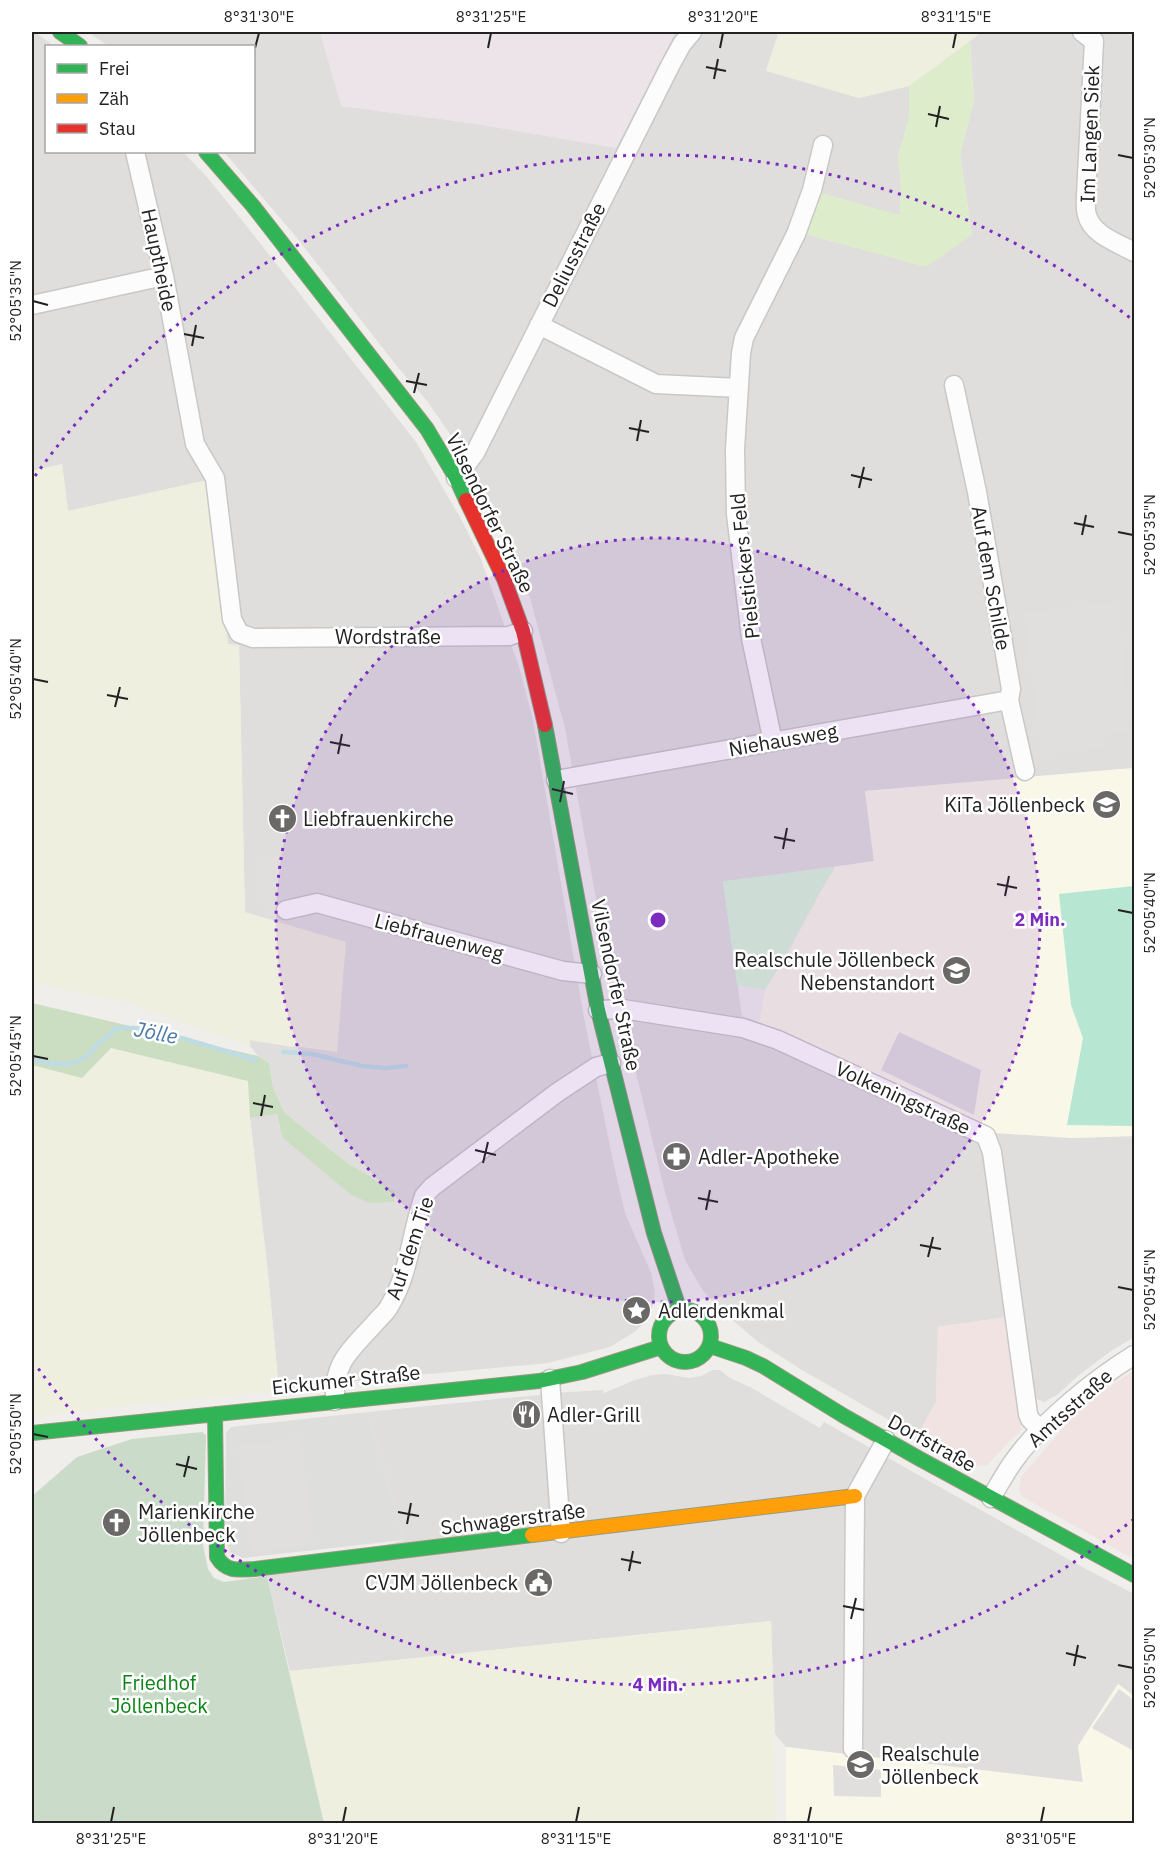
<svg xmlns="http://www.w3.org/2000/svg" width="1166" height="1855" font-family="'IBM Plex Sans',sans-serif">
  <rect width="100%" height="100%" fill="#f0eeeb"/>
  <path fill="#dfdedc" d="M32,32H35L54,46H46V152H183L206,176L245,224L416,442L461,519L481,559L519,667L533,720L584,1018L613,1161L625,1213L651,1273L655,1292L654,1303L646,1320L636,1331L610,1347L548,1363L375,1379L279,1390L268,1274L250,1118L277,1114L282,1137L395,1193L346,1162L284,1112L273,1087L269,1063L258,1056L250,1046V1040L293,1047L245,912L239,646L228,644L208,480L68,511L62,464L32,471Z
    M88,32H320L342,106L471,123L616,147L675,32H773L778,35L766,70L859,98L909,86V118L898,157L901,184L900,216L817,192L804,233L972,235L960,154L974,101L970,41L981,32H1107L1134,35V768L865,791L874,861L723,882L742,1016L775,1029L995,1133L1073,1138L1134,1136V1337L1111,1351L1079,1375L1057,1395L1044,1402L1035,1398L1007,1317L938,1327L936,1402L917,1436L802,1370L758,1342L715,1305L702,1289L685,1260L665,1192L625,1028L612,986L565,728L530,598L508,540L490,502L454,440L427,401L396,365L297,238L224,152H254V46H108Z
    M713,1370H720L730,1378L752,1388L820,1428L824,1422L1084,1568L1134,1594V1696L1118,1684L1078,1746L1083,1783L786,1747L775,1734L771,1621L290,1671L267,1576L404,1540L368,1412L569,1392L603,1390L604,1393L635,1380L652,1375L665,1374L689,1378L701,1376Z"/>
  <path fill="#f1e3e1" d="M1007,1317L1020,1400L1021,1430L987,1465L973,1466L961,1462L917,1436L936,1402L938,1327Z
    M1134,1370V1559L1028,1500L1022,1496L1019,1490L1021,1477L1082,1406Z"/>
  <path fill="#ede4e9" d="M320,32H675L616,148L471,123L341,106Z"/>
  <path fill="#f8f7e8" d="M1134,768V1136L1073,1138L995,1133L775,1029L759,1023L765,990L789,952L821,891L835,867L874,861L865,791Z
    M1118,1684L1134,1696V1823H786V1747L1083,1782L1078,1746Z"/>
  <path fill="#dededc" d="M368,1412L404,1540L243,1558L230,1552L225,1539L226,1433L231,1427Z"/>
  <path fill="#efefdf" d="M773,32H981L970,41L909,86L859,98L766,71L778,35Z
    M62,464L68,511L208,480L228,644L239,645L245,912L346,942L337,1052L250,1040V1046L125,1002L32,983V471Z
    M111,1048L248,1081L250,1118L268,1274L279,1390L32,1416V1065L82,1078Z
    M771,1621L776,1823H324L290,1671Z"/>
  <path fill="#ddeccb" d="M970,41L974,101L960,154L972,235L926,267L804,234L817,192L900,215L901,184L898,157L909,118V86Z"/>
  <path fill="#cbdec1" d="M32,1003L258,1056L269,1063L273,1087L284,1112L346,1162L395,1192L394,1202L369,1203L350,1194L282,1137L277,1114L250,1118L248,1081L111,1048L82,1078L32,1065Z"/>
  <path fill="#cadbca" d="M202,1432L206,1435L203,1545L208,1569L214,1578L224,1582L267,1576L324,1823L32,1824V1496L77,1457L132,1439Z"/>
  <path fill="#daf5da" d="M835,867C810,907 790,950 765,990L737,985L723,881Z"/>
  <path fill="#b7e6d2" d="M1134,886V1126L1067,1125L1083,1038L1071,1005L1059,894Z"/>
  <path fill="#e0dfde" d="M1118,602L1130,731L1104,734L1105,748L1042,754L1024,613Z
    M305,856L306,897H258L255,857Z
    M266,905L329,918L325,934L264,917Z
    M899,1032L981,1070L974,1115L881,1070Z
    M301,1438L314,1544L251,1552L238,1446Z
    M1119,1689L1134,1700V1751L1092,1728Z
    M833,1765L881,1770V1797L834,1796Z"/>
  <g fill="none" stroke-linecap="round" stroke-linejoin="round">
    <path stroke="#bfdbe3" stroke-width="4.5" d="M283,1052L312,1054L362,1066L386,1068L406,1066
      M32,1060C48,1063 70,1068 84,1058C89,1055 93,1049 98,1044C104,1038 111,1035 116,1028H148L256,1060"/>
    <defs>
      <path id="street" d="M1082,32L1094,41L1086,195C1086,201 1085,209 1087,215C1092,235 1118,243 1134,252
        M135,152L164,276L195,444L215,478L232,619L239,633L253,638L509,636L523,631
        M32,305L164,276
        M539,325L656,384L739,388
        M954,385L977,492L1011,689L1009,700L1025,771
        M456,478L475,453L671,64L682,44L692,32
        M773,742L751,638L736,514L735,449L741,353L744,338L796,234L812,190L823,145
        M556,780L1009,700
        M286,910L317,903L563,971L592,974
        M598,1010L623,1009L743,1028L778,1040L986,1136L992,1152L1028,1414L1030,1419L1041,1430
        M550,1379L561,1533
        M335,1401C333,1361 351,1350 375,1323C380,1317 387,1312 390,1305C410,1272 411,1232 424,1196L432,1187L558,1092L596,1067L611,1063
        M991,1498C999,1485 1006,1471 1016,1458C1044,1420 1094,1380 1134,1355
        M853,1749L855,1496L886,1440"/>
      <path id="fast" d="M60,32L80,46
        M206,152L253,206L427,429L456,478L466,500
        M545,725L598,1010L654,1233L680,1311
        M659 1336a26 26 0 1 1 52 0a26 26 0 1 1-52 0Z
        M710,1346L746,1358L763,1366L844,1416L920,1459L1134,1575
        M215,1414L217,1557C226,1572 238,1570 254,1569L532,1535
        M32,1433L539,1381L582,1372L661,1347"/>
      <path id="slow" d="M532,1535L855,1496"/>
      <path id="jam" d="M466,500L504,579L523,631L545,725"/>
    </defs>
    <use href="#street" stroke="#c9c8c7" stroke-width="21"/>
    <use href="#fast" stroke="#999a82" stroke-width="16"/>
    <use href="#slow" stroke="#999a82" stroke-width="16"/>
    <use href="#jam" stroke="#999a82" stroke-width="16"/>
    <use href="#street" stroke="#fdfcfc" stroke-width="18"/>
    <use href="#fast" stroke="#30b455" stroke-width="14"/>
    <use href="#slow" stroke="#ff9f0a" stroke-width="14"/>
    <use href="#jam" stroke="#e5322d" stroke-width="14"/>
  </g>
  <path fill="none" stroke="#222" stroke-width="2" d="M255,48L259,33M488,48L491,33M720,48L723,33M953,48L956,33M706,67L726,71M714,79L718,59M928,114L949,119M936,127L940,106M1118,155L1133,158M33,301L48,305M184,334L204,338M192,346L196,325M406,381L427,385M414,393L419,373M629,428L649,432M637,441L641,420M851,475L872,480M859,488L864,467M1074,523L1094,527M1118,532L1133,535M1082,535L1086,515M33,679L48,682M107,695L128,699M115,707L120,687M330,742L350,746M338,754L342,734M552,789L573,794M560,802L564,781M774,837L795,841M783,849L787,828M997,884L1017,888M1005,896L1009,876M1118,910L1133,913M33,1056L48,1059M253,1103L273,1107M261,1116L265,1095M475,1150L496,1155M483,1163L488,1142M698,1198L718,1202M706,1210L710,1190M920,1245L941,1249M928,1257L933,1237M1118,1287L1133,1290M33,1434L48,1437M176,1464L197,1469M184,1477L189,1456M398,1512L419,1516M407,1524L411,1503M621,1559L641,1563M629,1571L633,1551M843,1606L864,1610M851,1619L856,1598M1066,1653L1086,1658M1118,1665L1133,1668M1074,1666L1078,1645M111,1822L114,1807M343,1822L346,1807M576,1822L579,1807M808,1822L811,1807M1041,1822L1044,1807"/>
  <circle cx="658" cy="920" r="382" fill="#7b2cbf" fill-opacity=".12"/>
  <g fill="none" stroke="#7b2cbf" stroke-width="3" stroke-dasharray="3 6">
    <circle cx="658" cy="920" r="382"/>
    <path d="M1134 1519A765 765 0 0 1 35 1364M35 476A765 765 0 0 1 1134 321"/>
  </g>
  <defs>
    <symbol id="school-disc" viewBox="-11 -11 22 22"><circle r="9.5" fill="#6a6968" stroke="#fff"/><path d="M0-5L7-2L0 1L-7-2ZM-4 1L0 2.5L4 1V4Q0 6-4 4Z" fill="#fff"/></symbol>
    <symbol id="church-disc" viewBox="-11 -11 22 22"><circle r="9.5" fill="#6a6968" stroke="#fff"/><path d="M-1.2-6h2.4v3.5h3.3v2.4h-3.3V6h-2.4V-.1h-3.3v-2.4h3.3Z" fill="#fff"/></symbol>
    <symbol id="pharmacy-disc" viewBox="-11 -11 22 22"><circle r="9.5" fill="#6a6968" stroke="#fff"/><path d="M-2-6h4v4h4v4h-4v4h-4v-4h-4v-4h4Z" fill="#fff"/></symbol>
    <symbol id="sight-disc" viewBox="-11 -11 22 22"><circle r="9.5" fill="#6a6968" stroke="#fff"/><path d="M0-6L1.8-2.2L6-1.7L2.9 1.2L3.7 5.4L0 3.3L-3.7 5.4L-2.9 1.2L-6-1.7L-1.8-2.2Z" fill="#fff"/></symbol>
    <symbol id="restaurant-disc" viewBox="-11 -11 22 22"><circle r="9.5" fill="#6a6968" stroke="#fff"/><path d="M-5-6h1v4h1v-4h1v4h1v-4h1v5L-1.5 .5V6h-2V.5L-5-1ZM5-6V6H3V1.5H1.5Q1.5-4 5-6Z" fill="#fff"/></symbol>
    <symbol id="civic-disc" viewBox="-11 -11 22 22"><circle r="9.5" fill="#6a6968" stroke="#fff"/><path d="M-.6-6.5H3V-4.5H.6V-3L4-1V1h2V6H-6V1h2V-1L-.6-3ZM-1.2 2.5V6h2.4V2.5Z" fill="#fff"/></symbol>
  </defs>
  <g fill-rule="evenodd">
    <use href="#school-disc" x="1090" y="788" width="33" height="33"/>
    <use href="#church-disc" x="266" y="802" width="33" height="33"/>
    <use href="#school-disc" x="940" y="954" width="33" height="33"/>
    <use href="#pharmacy-disc" x="660" y="1140" width="33" height="33"/>
    <use href="#sight-disc" x="620" y="1294" width="33" height="33"/>
    <use href="#restaurant-disc" x="510" y="1398" width="33" height="33"/>
    <use href="#church-disc" x="100" y="1506" width="33" height="33"/>
    <use href="#civic-disc" x="522" y="1566" width="33" height="33"/>
    <use href="#school-disc" x="844" y="1748" width="33" height="33"/>
  </g>
  <g text-anchor="middle" stroke-width="5" stroke-linejoin="round" paint-order="stroke">
    <g font-size="20" fill="#222" stroke="#fff">
      <text transform="translate(1090 134) rotate(-88)" y="7">Im Langen Siek</text>
      <text transform="translate(574 255) rotate(-63)" y="7">Deliusstraße</text>
      <text transform="translate(159 260) rotate(78)" y="7">Hauptheide</text>
      <text transform="translate(490 513) rotate(64)" y="7">Vilsendorfer Straße</text>
      <text transform="translate(745 566) rotate(-96)" y="7">Pielstickers Feld</text>
      <text transform="translate(991 578) rotate(80)" y="7">Auf dem Schilde</text>
      <text x="388" y="644">Wordstraße</text>
      <text transform="translate(783 740) rotate(-10)" y="7">Niehausweg</text>
      <text transform="translate(439 937) rotate(15)" y="7">Liebfrauenweg</text>
      <text transform="translate(616 985) rotate(78)" y="7">Vilsendorfer Straße</text>
      <text transform="translate(903 1098) rotate(25)" y="7">Volkeningstraße</text>
      <text transform="translate(410 1248) rotate(-71)" y="7">Auf dem Tie</text>
      <text transform="translate(346 1380) rotate(-6)" y="7">Eickumer Straße</text>
      <text transform="translate(1070 1408) rotate(-42)" y="7">Amtsstraße</text>
      <text transform="translate(932 1443) rotate(29)" y="7">Dorfstraße</text>
      <text transform="translate(513 1519) rotate(-7)" y="7">Schwagerstraße</text>
    </g>
    <g font-size="20" fill="#222" stroke="#fff" text-anchor="start">
      <text x="1085" y="812" text-anchor="end">KiTa Jöllenbeck</text>
      <text x="303" y="826">Liebfrauenkirche</text>
      <text x="935" y="967" text-anchor="end">Realschule Jöllenbeck<tspan x="935" dy="23">Nebenstandort</tspan></text>
      <text x="698" y="1164">Adler-Apotheke</text>
      <text x="658" y="1318">Adlerdenkmal</text>
      <text x="547" y="1422">Adler-Grill</text>
      <text x="138" y="1519">Marienkirche<tspan x="138" dy="23">Jöllenbeck</tspan></text>
      <text x="518" y="1590" text-anchor="end">CVJM Jöllenbeck</text>
      <text x="881" y="1761">Realschule<tspan x="881" dy="23">Jöllenbeck</tspan></text>
    </g>
    <g font-size="20" fill="#0c8416" stroke="#fff">
      <text x="159" y="1690">Friedhof<tspan x="159" dy="23">Jöllenbeck</tspan></text>
    </g>
    <g font-size="21" font-style="italic" fill="#4a7aab" stroke="#fff">
      <text transform="translate(156 1033) rotate(11)" y="7">Jölle</text>
    </g>
  </g>
  <circle cx="658" cy="920" r="9" fill="#7b2cbf" stroke="#fff" stroke-width="3"/>
  <g font-size="18" text-anchor="middle" font-weight="bold" fill="#7b2cbf" stroke="#fff" stroke-width="5" stroke-linejoin="round" paint-order="stroke">
    <text x="1040" y="926">2 Min.</text>
    <text x="658" y="1691">4 Min.</text>
  </g>
  <rect width="1166" height="1855" fill="none" stroke="#ffffff" stroke-width="66"/>
  <rect x="45" y="45" width="210" height="108" fill="#ffffff" stroke="#a7a7a7" stroke-width="1.5"/>
  <rect x="57" y="64" width="30" height="9" fill="#30b455" stroke="#a7a7a7" stroke-width="1.5"/>
  <text x="99" y="75" font-size="18" fill="#222222">Frei</text>
  <rect x="57" y="94" width="30" height="9" fill="#ff9f0a" stroke="#a7a7a7" stroke-width="1.5"/>
  <text x="99" y="105" font-size="18" fill="#222222">Zäh</text>
  <rect x="57" y="124" width="30" height="9" fill="#e5322d" stroke="#a7a7a7" stroke-width="1.5"/>
  <text x="99" y="135" font-size="18" fill="#222222">Stau</text>
  <rect x="33" y="33" width="1100" height="1789" fill="none" stroke="#222" stroke-width="2"/>
  <g font-size="15" text-anchor="middle" fill="#222">
    <text x="259" y="22">8°31'30"E</text>
    <text x="491" y="22">8°31'25"E</text>
    <text x="723" y="22">8°31'20"E</text>
    <text x="956" y="22">8°31'15"E</text>
    <text transform="translate(1150 158) rotate(-90)" y="5">52°05'30"N</text>
    <text transform="translate(16 301) rotate(-90)" y="5">52°05'35"N</text>
    <text transform="translate(1150 535) rotate(-90)" y="5">52°05'35"N</text>
    <text transform="translate(16 679) rotate(-90)" y="5">52°05'40"N</text>
    <text transform="translate(1150 913) rotate(-90)" y="5">52°05'40"N</text>
    <text transform="translate(16 1056) rotate(-90)" y="5">52°05'45"N</text>
    <text transform="translate(1150 1290) rotate(-90)" y="5">52°05'45"N</text>
    <text transform="translate(16 1434) rotate(-90)" y="5">52°05'50"N</text>
    <text transform="translate(1150 1668) rotate(-90)" y="5">52°05'50"N</text>
    <text x="111" y="1844">8°31'25"E</text>
    <text x="343" y="1844">8°31'20"E</text>
    <text x="576" y="1844">8°31'15"E</text>
    <text x="808" y="1844">8°31'10"E</text>
    <text x="1041" y="1844">8°31'05"E</text>
  </g>
</svg>
